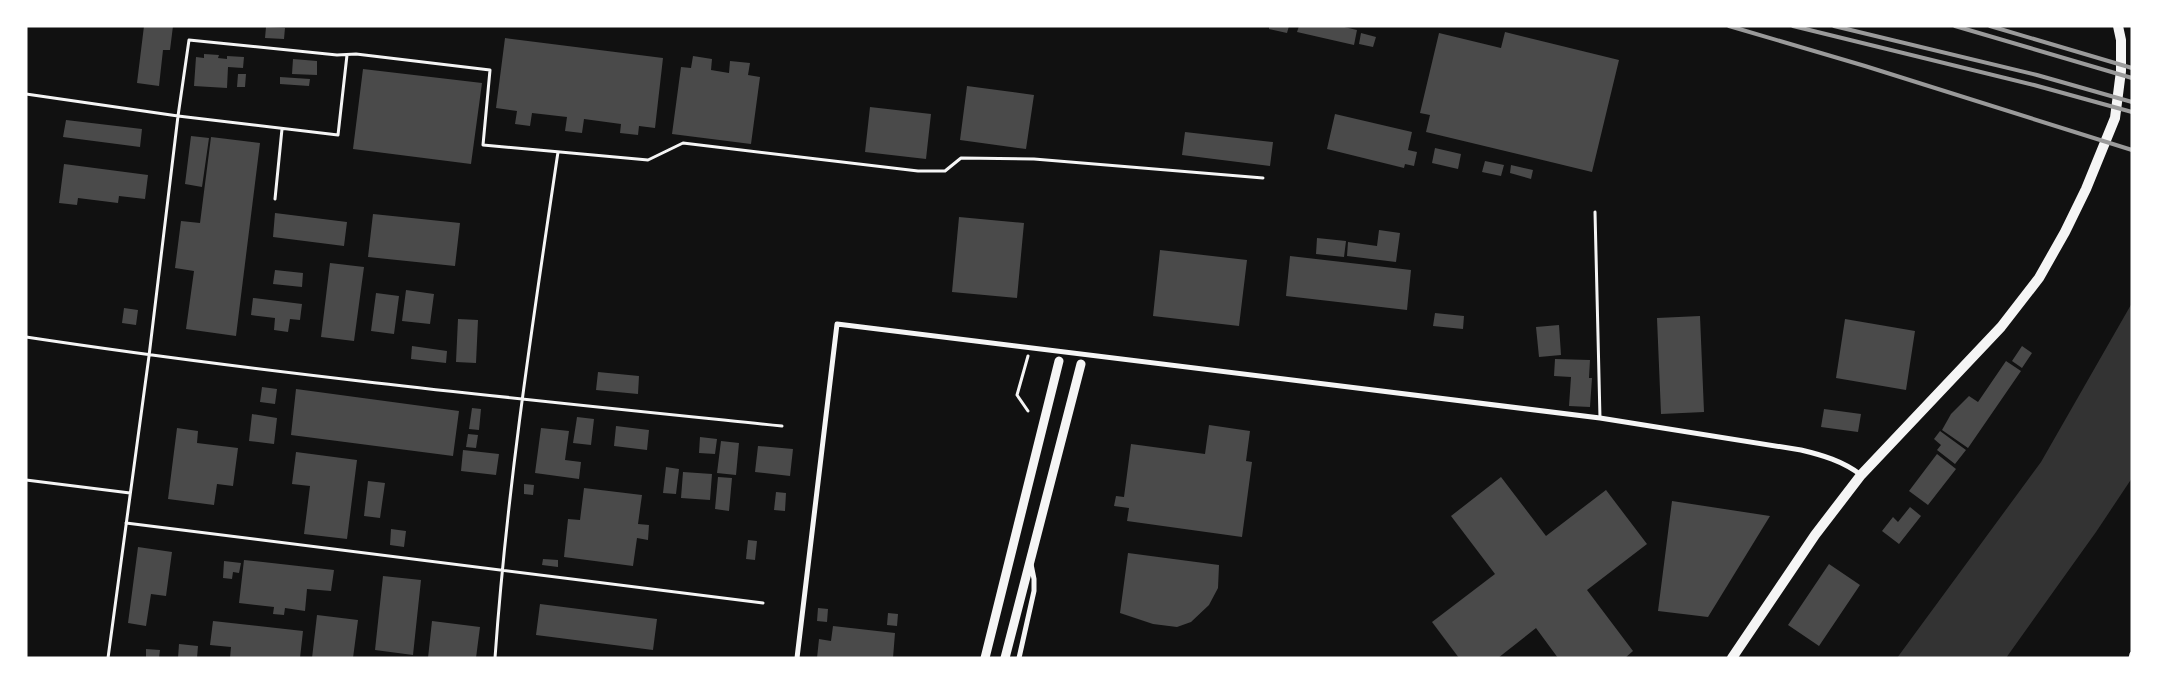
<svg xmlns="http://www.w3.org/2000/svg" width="2158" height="684" font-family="'Crimson Pro',serif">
  <rect width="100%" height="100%" fill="#111"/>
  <path fill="#333" d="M2132,303V478L2096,532L2006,658H1897L2041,462Z"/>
  <path fill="#4a4a4a" d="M144,26H173L170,50H163L159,86L137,83Z
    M1269,26H1289L1287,33L1269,29Z
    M1299,26H1340L1357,30L1354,45L1297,32Z
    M266,27L285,28L284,39L265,38Z
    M1505,32L1619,60L1592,172L1426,132L1430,115L1420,113L1439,33L1501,48Z
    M1361,33L1376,37L1373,47L1359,44Z
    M505,38L663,58L655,128L639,126L638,135L620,133L621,124L584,119L582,133L565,131L567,117L532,113L530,126L515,124L517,111L496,108Z
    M204,54L219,55L218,58L227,59V56L244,57L243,68L228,67L227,88L194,86L196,57L204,58Z
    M693,56L712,59L711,70L729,73L730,61L750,63L748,75L760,77L751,144L672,134L681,67L691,68Z
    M293,59L317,61V75L292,74Z
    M363,69L482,83L471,164L353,149Z
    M238,74H246L245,87H237Z
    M280,77L310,79L309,86L280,84Z
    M967,86L1034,95L1026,149L960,140Z
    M870,107L931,114L926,159L865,152Z
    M1335,114L1412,132L1408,150L1417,152L1414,166L1405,164L1404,168L1327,149Z
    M66,120L142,129L140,147L63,137Z
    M1185,132L1273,142L1270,166L1182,155Z
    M191,136L209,138L202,187L185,184Z
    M211,137L260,143L236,336L186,329L194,271L175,268L181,221L200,223Z
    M1435,148L1461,154L1458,169L1432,163Z
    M1485,161L1504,165L1501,176L1482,172Z
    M64,164L148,175L145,199L119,196L118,203L78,198L77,205L59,203Z
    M1511,165L1533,170L1531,179L1510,173Z
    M275,213L347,222L344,246L273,237Z
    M373,214L460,223L455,266L368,257Z
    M959,217L1024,223L1017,298L952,292Z
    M1379,230L1400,233L1396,262L1347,256L1348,242L1377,246Z
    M1317,238L1346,241L1344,257L1316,254Z
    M1160,250L1247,260L1239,326L1153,316Z
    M1290,256L1411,270L1407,310L1286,296Z
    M330,263L364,267L354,341L321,337Z
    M275,270L303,273L302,287L273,284Z
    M406,290L434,294L430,324L402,321Z
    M376,293L399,296L394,334L371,331Z
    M253,298L302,304L300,320L290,319L288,332L274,330L275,318L251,315Z
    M124,308L138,310L136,325L122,323Z
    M1435,313L1464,316L1463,329L1433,326Z
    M1700,316L1704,412L1661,414L1657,318Z
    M458,319L478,320L476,363L456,362Z
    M1845,319L1915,331L1906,390L1836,378Z
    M1559,325L1561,355L1539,357L1536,327Z
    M412,346L447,351L446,363L411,359Z
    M2022,346L2032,353L2022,368L2012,361Z
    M1555,359L1590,360L1589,378H1592L1590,407L1569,406L1571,377L1554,376Z
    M2006,361L2021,371L1968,448L1942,430L1951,414L1969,396L1978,402Z
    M598,372L639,376L638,394L596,390Z
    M262,387L277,389L275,404L260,402Z
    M296,389L459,411L453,456L291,435Z
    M472,408L481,409L479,430L469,429Z
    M1824,409L1861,414L1858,432L1821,427Z
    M252,414L277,418L274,444L249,441Z
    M577,417L594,419L591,445L573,443Z
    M1209,425L1250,431L1246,461L1252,462L1242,537L1127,521L1129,508L1114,506L1116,496L1124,497L1131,444L1205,454Z
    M616,426L649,430L647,450L614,446Z
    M177,428L198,431L197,443L238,448L233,486L217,484L214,505L168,499Z
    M541,428L569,431L565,460L581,462L579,479L535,473Z
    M1940,431L1966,450L1955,464L1937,450L1941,445L1934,439Z
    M468,434L478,435L476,448L466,447Z
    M700,437L717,439L715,454L699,453Z
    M721,441L739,443L736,475L717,473Z
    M758,446L793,449L790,476L755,472Z
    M463,450L499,454L496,475L461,471Z
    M296,452L357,460L347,539L304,534L310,486L292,484Z
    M1937,454L1956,469L1928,505L1909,491Z
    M666,467L679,469L676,494L663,493Z
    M683,472L712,474L710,500L681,498Z
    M718,477L732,478L729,511L715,509Z
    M1501,477L1546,536L1606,490L1647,544L1587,590L1633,651L1625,658H1558L1536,628L1498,658H1459L1432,622L1495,574L1451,516Z
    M368,481L385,483L380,518L364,516Z
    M524,484L534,485L533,495L524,494Z
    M584,488L642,495L638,524L649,525L648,540L637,538L633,566L564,557L568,519L580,520Z
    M776,492L786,493L785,511L774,510Z
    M1672,501L1770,516L1708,617L1658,611Z
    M1910,507L1921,516L1899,544L1882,531L1893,517L1898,522Z
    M391,529L406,531L404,547L390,545Z
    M748,540L757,541L755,560L746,559Z
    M138,547L172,552L166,596L151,594L146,626L128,623Z
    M1128,553L1219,565L1218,588L1209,605L1191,622L1177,627L1153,624L1120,613Z
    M543,559L558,560V567L542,565Z
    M244,560L334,570L331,591L307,589L305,611L285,608L284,615L273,614L274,607L239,603Z
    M224,561L241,563L239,573L233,572L232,579L223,578Z
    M1829,564L1860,585L1819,646L1788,625Z
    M383,576L421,580L413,655L375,650Z
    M540,604L657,619L653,650L536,635Z
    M818,608L828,609L827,622L817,621Z
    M888,613L898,614L897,626L887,625Z
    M317,615L358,620L353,658H312Z
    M213,621L303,631L300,658H230L231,647L210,645Z
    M432,621L480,627L476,658H428Z
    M833,626L895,633L893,658H817L819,639L831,641Z
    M179,644L198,646L197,658H178Z
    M146,649L160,650L159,658H146Z"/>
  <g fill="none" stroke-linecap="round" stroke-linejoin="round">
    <path stroke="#f5f5f5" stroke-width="3" d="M1028,411L1017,395L1028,356"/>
    <path stroke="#f5f5f5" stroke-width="3" d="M347,55L338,135L178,116L189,40L337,55L356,54L490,70L483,145L648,160L683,143L918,171H945L961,158L1034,159L1263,178
      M26,94L178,116L149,356L108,658
      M275,199L282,129
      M1595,212L1600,418
      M26,337C277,375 530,400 782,426
      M26,480L130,493
      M126,523L763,603
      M495,658C507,488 533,320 558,152"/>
    <path stroke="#f5f5f5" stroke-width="5" d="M797,658L837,324L1600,418L1801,450C1822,455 1843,461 1861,475
      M1019,658L1034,591V579L1031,564
      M2131,658L2132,654"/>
    <path stroke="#f5f5f5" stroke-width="9" d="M985,658L1059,361
      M1005,658L1081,364"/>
    <path stroke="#f5f5f5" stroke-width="10" d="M1732,658L1815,535L1861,475L2001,327L2039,278L2065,232L2086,189L2115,118L2121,71V40L2118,26"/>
    <path stroke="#9a9a9a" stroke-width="4" d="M1729,26L1865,66L2132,150
      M1793,26L2034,85L2132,112
      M1834,26L2037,75L2132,102
      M1955,26L2132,78
      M1990,26L2132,68"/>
  </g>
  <rect width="2158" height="684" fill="none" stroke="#ffffff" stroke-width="55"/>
</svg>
